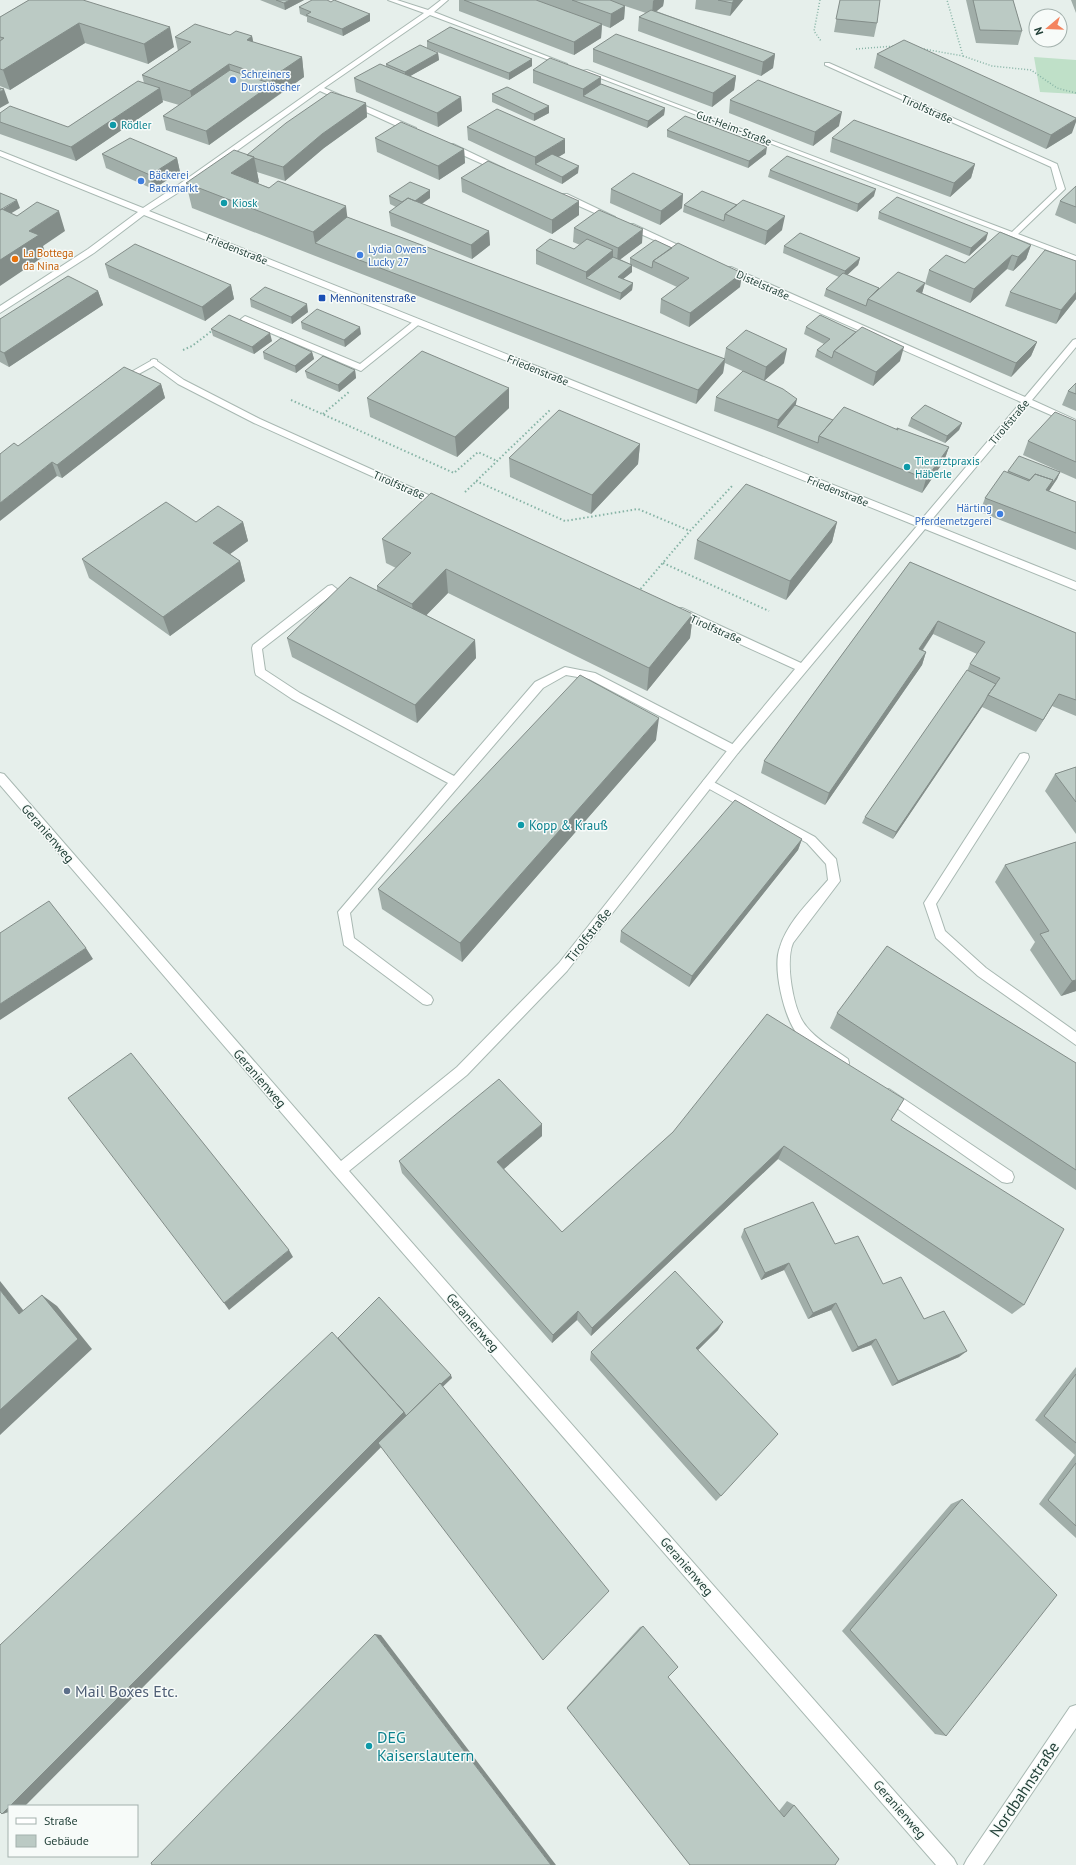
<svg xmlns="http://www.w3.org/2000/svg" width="1076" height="1865" font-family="'PT Sans',sans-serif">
  <rect width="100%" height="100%" fill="#e6efeb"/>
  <path fill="#bfe0c8" d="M1034,57L1076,60V94L1040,92Z"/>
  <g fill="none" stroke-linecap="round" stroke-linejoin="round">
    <defs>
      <path id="lane" d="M245,316L360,364L415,320L418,319L422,322L361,371L242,321L241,319Z
        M154,359L157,360V364L124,382L121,383L117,380Z
        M332,585L337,589L336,592L262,649L265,670L300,693L454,776L535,682L565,667L595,673L738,747L739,750L738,753H730L589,679L566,675L543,688L350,913L354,938L431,996L433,1000L431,1004L427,1005L423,1004L344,945L338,912L448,783L292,699L256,675L255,672L252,648L253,645L328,586Z
        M1024,753L1028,754L1029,757L1028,760L936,904L945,931L986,968L1076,1032V1045L978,976L936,938L924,903L1020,754Z
        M708,779L815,837L836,859L840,881L793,943C785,962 793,1011 806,1026C817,1040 834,1049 848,1059L849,1063L848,1067L843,1069L838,1067C825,1057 808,1048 798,1035C784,1018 772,967 780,947C788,921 811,900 828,880L826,864L807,843L704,786L702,783L704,780Z
        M889,1089L1012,1172L1014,1177L1012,1182L1007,1183L1002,1182L884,1099L883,1095L884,1091Z"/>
      <path id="street" d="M388,0H397L428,10L441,0H448L434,12L567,64L562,65L430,15L324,88L416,128V132H410L320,91L184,189L149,211L921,520L1021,402L725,271V267H731L1025,397L1073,340L1076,339V347L1032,400L1076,420V426L1028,405L929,523L1076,582V590L925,529L738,753L567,971L467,1075L349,1171L954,1859L957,1865H936L335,1175L0,785V773L4,774L341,1161L457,1067L559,963L730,747L795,669L674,614L673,611L674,608H682L801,663L917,526L144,215L94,253L0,313V306L88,249L138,212L0,156V151L143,208L178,185L317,87L424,13Z
        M825,63H829L1057,164L1065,189L1018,234L1076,256V261L582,71L587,70L1012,232L1057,189L1051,167L825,65Z
        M447,144H453L505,169L498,171L447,148Z
        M561,194H567L615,217L611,219H608L561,198Z
        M627,224H633L693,252L692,254H686L627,228Z
        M154,359L184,380L260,419L444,502L446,504L441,507L438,506L254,423L178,384L151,364V360Z
        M1076,1705V1728L983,1865H964L967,1859L1070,1707Z"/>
    </defs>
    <use href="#lane" stroke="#a8b8b2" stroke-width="2"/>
    <use href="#street" stroke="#a8b8b2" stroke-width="2"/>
    <path stroke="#86b3a5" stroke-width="1.5" stroke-dasharray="1 2" stroke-linecap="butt" d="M820,0L814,31L821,41
      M918,48L963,56L947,0
      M856,49L895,46
      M963,56L992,66L1031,70L1057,88L1076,93"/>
    <path stroke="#86b3a5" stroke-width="2" stroke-dasharray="1.5 2.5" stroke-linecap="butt" d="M183,350L192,346L213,330
      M291,400L454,473L478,452L497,461
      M323,414L349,392
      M476,481L565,521L638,509L690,531
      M465,492L551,409
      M663,563L769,611
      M638,592L690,531L733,485"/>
    <use href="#lane" fill="#fff" fill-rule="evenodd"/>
    <use href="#street" fill="#fff" fill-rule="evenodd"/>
  </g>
  <path fill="#a1aea9" d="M29,0L174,47L148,64L85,43L10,90L0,86V17Z
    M260,0H304L285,10Z
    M459,0H664L663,6L656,11L775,54L773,68L761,76L638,31L639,17L646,13L625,6L624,19L610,28L602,25L601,38L574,55L459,11Z
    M696,0H743L730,16L695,9Z
    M840,0L877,23L874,37L834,32Z
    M966,0H1013L1022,31L1018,45L976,43Z
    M1071,0H1076V13Z
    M299,7L370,14V21L343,36L307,22V17L300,14Z
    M230,35L252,36L253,42L302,57L304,77L209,145L166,130L163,116L179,105L162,100L163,102L76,161L0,134V113L68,127L144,83L142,75L178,51L175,37Z
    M427,41L532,59V66L509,80L427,48Z
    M593,49L736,76L734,90L712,107L593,62Z
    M438,53L439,60L410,76L461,97L462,111L438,127L356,92L354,78L386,66V64Z
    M877,54L1072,133L1046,149L874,68Z
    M533,70L601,77V84L665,108L664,115L647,128L533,83Z
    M492,94L549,106V113L534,121L492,102Z
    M730,100L839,126L813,146L729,113Z
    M366,103L367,117L324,148L285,181L257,172L259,182L257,183L724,359L726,348L784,363L764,381L795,405L833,420L896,429L897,428L949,447L944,461L922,493L775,434L714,411L716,397L749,374L725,363L723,373L696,404L192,208L186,183L247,155Z
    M467,127L565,153L558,157L578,173L562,184L468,140Z
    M667,130L766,154L748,168L667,137Z
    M375,138L464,149L465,163L439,180L377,152Z
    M832,138L975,164L971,178L950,197L830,152Z
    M102,154L177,158L180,172L153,189L106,168Z
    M770,170L874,196L857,212L768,177Z
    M461,178L579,215L552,234L462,192Z
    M1076,186V224L1055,215L1060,201Z
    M611,189L683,194L682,208L660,225L610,203Z
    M430,190V198L422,204L489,231L490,245L472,259L391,226L389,212L396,207L390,204L389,196Z
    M702,191L782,230L765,245L683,212L684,205Z
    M879,212L986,240L969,256L878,219Z
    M574,228L642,243L620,259L630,264V258L672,248L742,273L740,287L689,327L660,313L661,299L677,287L632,266V272L623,279L633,283L632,290L620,300L536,264V250L574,249L580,245L573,242Z
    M1031,245L1026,259L1013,271L1007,269L970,303L925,284L929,270L965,263Z
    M784,246L860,258L858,265L847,275L879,288L925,283L922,293L1037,342L1031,356L1011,377L824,296L826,289L839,277L783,253Z
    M105,264L231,285L234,299L205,321L109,278Z
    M98,291L103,305L9,367L0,362V319Z
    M1010,292L1076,299L1056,324L1005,306Z
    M250,299L308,312L292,324L251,307Z
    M301,322L361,334L345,347L302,329Z
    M806,327L900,361L873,386L815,357L817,350L824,344L804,334Z
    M211,329L272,341L254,354L213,336Z
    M263,352H312L314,359L296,373L264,359Z
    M355,370L356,378L339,392L307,378L305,371Z
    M1076,383V411L1062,405L1068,391Z
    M161,384L165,398L62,478L57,476L18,446Z
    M509,388V408L457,457L370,417L367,398Z
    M911,418L962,423L959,430L945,443L908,426Z
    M1076,421V479L1060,472L1057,479L1049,491L1076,502V550L980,512L985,498L1007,472L1008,471H1059L1023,455L1028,441Z
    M640,444L638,464L591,514L510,477L509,458Z
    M196,522H243L248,541L230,554L240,561L245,581L170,636L89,578L82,559Z
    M837,522L832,542L786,600L694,559L697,540Z
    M382,539L693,614L690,638L647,691L448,593L426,615L475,640L476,658L417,723L292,657L287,638L377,591V586L396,568L386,563Z
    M910,562L1076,633V716L1052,706L1036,732L982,707L893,839L862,823L865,817L967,671L970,664L977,654L933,634L923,650L926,652L922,665L825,805L761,773L764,761Z
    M656,740L462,962L382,909L378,889Z
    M1076,767V834L1045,791L1055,774Z
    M802,839L798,850L689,987L620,942L621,931Z
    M1076,842V991L1061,996L1030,950L1035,942L995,882L1005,865Z
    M837,1013L1076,1063V1190L830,1028Z
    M891,1120L1024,1305L1012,1314L778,1159L591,1336L577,1320L552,1343L402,1173L399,1161L542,1136L504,1169L562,1232L673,1132Z
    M744,1229L835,1244L924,1319L959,1357L892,1386L871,1345L852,1352L831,1310L808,1319L784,1270L761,1280L741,1237Z
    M718,1330L698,1350L721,1496L716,1501L590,1360L591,1352Z
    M1076,1367V1538L1039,1504L1075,1455L1035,1420Z
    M962,1499L946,1736L935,1734L842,1631L951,1504Z
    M643,1626L668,1677L779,1811L787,1801L794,1805L839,1859L690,1865L567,1707L640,1627Z"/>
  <path fill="#838d89" d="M290,0H304L285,10L284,3Z
    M654,0H664L663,6L652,15L653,1Z
    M734,0H743L730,16L732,3Z
    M625,6L624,19L610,28L611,14Z
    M370,14V21L343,36L342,29Z
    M79,23L85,43L10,90L3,70Z
    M602,24L601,38L574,55V42Z
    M170,27L174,47L148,64L144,44Z
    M252,36L256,56L247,40Z
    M438,53L439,60L405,79V72Z
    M775,54L773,68L761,76L763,62Z
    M302,57L304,77L274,98L271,78Z
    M532,59V66L509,80V73Z
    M229,64L233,84L195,110L190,91Z
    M736,76L734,90L712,107L713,93Z
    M601,77L600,91L583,96V89Z
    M272,84L274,98L209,145L206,131Z
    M160,88L163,102L76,161L71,147Z
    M4,89L9,103L0,108V92Z
    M461,97L462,111L438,127L437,113Z
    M366,103L367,117L324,148L285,181L283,167L322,134Z
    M549,106V113L534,121V114Z
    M665,108L664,115L647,128L648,121Z
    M842,112L839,126L813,146L815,132Z
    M1076,119V122L1072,133L1046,149L1051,135Z
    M565,139V153L542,167L535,164V172V157Z
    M767,147L766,154L748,168L749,161Z
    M464,149L465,163L439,180L438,166Z
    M254,157L259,182L236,198L231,173Z
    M177,158L180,172L153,189L150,175Z
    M975,164L971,178L950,197L954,183Z
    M579,166L578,173L562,184V177Z
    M876,189L874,196L857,212L858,204Z
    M430,190V198L409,212V205Z
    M683,194L682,208L660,225L661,211Z
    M17,200L20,208L0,220V211Z
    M579,201V215L552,234V220Z
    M346,206L349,231L315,243L313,232Z
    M59,211L65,231L43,246L46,255L0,286V260L29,231Z
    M785,216L782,230L765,245L767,231Z
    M643,229L642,243L617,262L618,248Z
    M489,231L490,245L472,259L471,245Z
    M988,233L986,240L969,256L971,248Z
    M1031,245L1026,259L1013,271L1018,257Z
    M613,250V264L586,278V272Z
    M1012,255L1007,269L970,303L974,289Z
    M860,258L858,265L843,279L845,271Z
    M632,265V272L617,284L618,277Z
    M742,273L740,287L689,327L690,313Z
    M633,283L632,290L620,300L621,293Z
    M925,283L921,297L916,291Z
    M231,285L234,299L205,321L202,307Z
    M98,291L103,305L9,367L4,353Z
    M1076,292V299L1056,324L1061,310Z
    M307,304L308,312L292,324L291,317Z
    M360,327L361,334L345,347L344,340Z
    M270,333L272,341L254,354L252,347Z
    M1037,342L1031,356L1011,377L1016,363Z
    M904,347L900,361L873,386L876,372Z
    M787,349L784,363L764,381L766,367Z
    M312,352L314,359L296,373L295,366Z
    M725,359L723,373L696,404L698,390Z
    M355,370L356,378L339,392L338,385Z
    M161,384L165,398L62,478L57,465Z
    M509,388V408L457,457L455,437Z
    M797,399L794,413L777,427L778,420Z
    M962,423L959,430L945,443L947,436Z
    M640,444L638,464L591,514L592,495Z
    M949,447L944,461L922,493L926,479Z
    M52,462L57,476L0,521V503Z
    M1060,472L1057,479L1040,504L1046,490L1053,480Z
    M243,522L248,541L219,562L213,543Z
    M837,522L832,542L786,600L790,581Z
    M240,561L245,581L170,636L163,617Z
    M446,569L448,593L415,627L412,604Z
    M693,614L690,638L647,691L649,668Z
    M938,621L933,634L914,662L919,649Z
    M475,640L476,658L417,723L415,705Z
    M926,652L922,665L825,805L829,793Z
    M1059,694L1052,706L1036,732L1043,720Z
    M985,701L982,707L893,839L896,832Z
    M659,718L656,740L462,962L460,943Z
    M802,839L798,850L689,987L692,976Z
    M86,948L93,959L0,1020V1004Z
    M1076,980V991L1061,996L1072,981Z
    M542,1124V1136L498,1174L497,1162Z
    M784,1146L778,1159L591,1336L592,1328Z
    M289,1250L293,1257L229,1310L224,1303Z
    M789,1263L784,1270L761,1280L765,1273Z
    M0,1281L35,1325L19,1314L0,1290Z
    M42,1295L57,1306L92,1349L0,1435V1410Z
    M836,1303L831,1310L808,1319L813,1313Z
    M578,1311L577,1320L552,1343L553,1335Z
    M723,1322L718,1330L692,1356L696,1348Z
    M876,1339L871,1345L852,1352L858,1347Z
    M967,1351L959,1357L892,1386L898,1381Z
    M451,1375L452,1378L408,1420L25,1806H10L404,1412Z
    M375,1634L381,1635L556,1865H551Z
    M9,1807V1812L2,1814Z"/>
  <path fill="#bbcac4" stroke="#838d89" d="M29,0H83L170,27L144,44L79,23L3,70L0,69V41L4,38L0,37V17Z
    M276,0H290L284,3Z
    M312,0H327L331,2L334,0L370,14L342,29L306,15L311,12L299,7Z
    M464,0H536L602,24L574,42Z
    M572,0H610L625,6L611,14Z
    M718,0H734L732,3Z
    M840,0H880L877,23L836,19Z
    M973,0H1013L1022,31L980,30Z
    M651,10L775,54L763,62L639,17Z
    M195,24L230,35L236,31L252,36L247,40L302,57L271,78L229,64L190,91L142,75L191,42L175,37Z
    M450,27L532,59L509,73L427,41Z
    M616,34L736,76L713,93L593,49Z
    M904,40L1076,118V119L1051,135L877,54Z
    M420,45L438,53L405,72L386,64Z
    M550,58L601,77L583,89L533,70Z
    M380,64L461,97L437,113L354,78Z
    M230,70L272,84L206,131L163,116Z
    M758,80L842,112L815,132L730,100Z
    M138,81L160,88L71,147L0,122V113L10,106L68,127Z
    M601,84L665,108L648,121L583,96Z
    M507,87L549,106L534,114L492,94Z
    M0,88L4,89L0,92Z
    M331,92L366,103L322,134L283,167L254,158V157L247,155L286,123Z
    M497,109L565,139L535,157L467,127Z
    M685,116L767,147L749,161L667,130Z
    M854,120L975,164L954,183L832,138Z
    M401,122L464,149L438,166L375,138Z
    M130,138L177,158L150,175L102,154Z
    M234,150L254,157L231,173L269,188L278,181L346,206L313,232L186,183Z
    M552,154L579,166L562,177L535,164Z
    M787,156L876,189L858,204L770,170Z
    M488,161L579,201L552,220L461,178Z
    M633,173L683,194L661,211L611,189Z
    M410,182L430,190L415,201L408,198L402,202L389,196Z
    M1076,186V207L1060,201Z
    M702,191L737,205L725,214L724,221L684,205Z
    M0,193L17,200L0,210Z
    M897,197L988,233L971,248L879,212Z
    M408,198L489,231L471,245L389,212Z
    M743,200L785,216L767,231L725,214Z
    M37,202L59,211L29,231L39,235L0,260V210L2,209L17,216Z
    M599,210L643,229L618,248L574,228Z
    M347,217L725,359L698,390L315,243Z
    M1000,232L1031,245L1018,257L1012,255L974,289L929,270L946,255L965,263Z
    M800,233L860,258L845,271L784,246Z
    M550,239L574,249L587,239L613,250L586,272L536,250Z
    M655,240L672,248L653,261L652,268L630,258Z
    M678,243L742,273L690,313L661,299L689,278L653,261Z
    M135,244L231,285L202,307L105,264Z
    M1045,250L1076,261V292L1061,310L1010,292Z
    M613,257L632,265L618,277L633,283L621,293L586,278Z
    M898,272L925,283L916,291L1037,342L1016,363L868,299Z
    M843,273L879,288L868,299L866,306L826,289Z
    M68,276L98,291L4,353L0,351V319Z
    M265,287L307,304L291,317L250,299Z
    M317,309L360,327L344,340L301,322Z
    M229,315L270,333L252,347L211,329Z
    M820,315L856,332L834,351L832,358L817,350L830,339L806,327Z
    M862,327L904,347L876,372L834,351Z
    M746,330L787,349L766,367L726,348Z
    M281,338L312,352L295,366L263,352Z
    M422,351L509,388L455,437L367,398Z
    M323,356L355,370L338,385L305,371Z
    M124,367L161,384L57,465L52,462L0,503V454L14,443L18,446Z
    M743,371L783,389L797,399L778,420L716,397Z
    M1076,383V394L1068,391Z
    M795,405L833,420L819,436L818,443L777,427Z
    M925,405L962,423L947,436L911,418Z
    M844,407L898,430L897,428L949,447L926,479L819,436Z
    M559,410L640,444L592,495L509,458Z
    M1055,412L1076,421V462L1028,441Z
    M1019,456L1060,472L1050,487L1053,480L1035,474L1030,480L1008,471Z
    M1004,471L1029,481L1035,474L1053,480L1046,490L1076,502V533L985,498Z
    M746,484L837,522L790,581L697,540Z
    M431,493L693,614L649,668L446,569L412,604L377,586L411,553L382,539Z
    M166,502L196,522L218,506L243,522L213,543L240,561L163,617L82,559Z
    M910,562L1076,633V700L1059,694L1043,720L988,695L1000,678L970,664L985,642L938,621L919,649L926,652L829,793L764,761Z
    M350,577L475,640L415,705L287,638Z
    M967,670L996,684L988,695L985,701L896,832L865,817Z
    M580,675L659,718L460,943L378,889Z
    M1076,767V802L1055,774Z
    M735,800L802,839L692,976L621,931Z
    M1076,842V980L1072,981L1040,934L1049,931L1005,865Z
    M49,901L86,948L0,1004V933Z
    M887,946L1076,1063V1170L837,1013Z
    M767,1014L904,1099L891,1120L1064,1229L1024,1305L784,1146L592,1328L578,1311L553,1335L399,1161L499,1079L542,1124L497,1162L562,1232L673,1132Z
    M131,1053L289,1250L224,1303L68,1098Z
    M813,1202L835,1244L858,1236L883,1284L901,1277L924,1319L944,1311L967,1351L898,1381L876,1339L858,1347L836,1303L813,1313L789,1263L765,1273L744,1229Z
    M675,1271L723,1322L696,1348L778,1434L721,1496L591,1352Z
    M0,1290L19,1314L42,1295L78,1339L0,1410Z
    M379,1297L451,1375L441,1384L440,1383L406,1416L404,1412L338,1338Z
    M332,1332L404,1412L10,1806H9V1807L2,1814L0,1812V1645Z
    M1076,1374V1443L1044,1416Z
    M440,1383L609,1591L543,1660L378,1443Z
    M1076,1463V1526L1048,1500Z
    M962,1499L1057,1595L946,1736L850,1630Z
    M643,1626L678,1667L668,1677L784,1817L794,1805L839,1859L835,1865H690L567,1708Z
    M375,1634L551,1865H152L151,1863Z"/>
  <g fill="#3f7fe0" stroke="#f7fbf9" stroke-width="1.5">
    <circle cx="233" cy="80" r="4"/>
    <circle cx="141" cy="181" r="4"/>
    <circle cx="360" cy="255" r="4"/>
    <circle cx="1000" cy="514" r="4"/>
  </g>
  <g fill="#0f9aa8" stroke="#f7fbf9" stroke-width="1.5">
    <circle cx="113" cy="125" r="4"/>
    <circle cx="224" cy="203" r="4"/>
    <circle cx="907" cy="467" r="4"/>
    <circle cx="521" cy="825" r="4"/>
    <circle cx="369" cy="1746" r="4"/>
  </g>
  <circle fill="#e8710a" stroke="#f7fbf9" stroke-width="1.5" cx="15" cy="259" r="4"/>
  <rect fill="#1a4fb4" stroke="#f7fbf9" stroke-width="1.5" x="318" y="294" width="8" height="8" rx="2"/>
  <circle fill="#5c6f8a" stroke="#f7fbf9" stroke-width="1.5" cx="67" cy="1691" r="4"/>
  <g text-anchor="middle" stroke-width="3" stroke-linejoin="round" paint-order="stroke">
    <g font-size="11" fill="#366cbe" stroke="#f7fbf9" text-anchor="start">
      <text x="241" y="78">Schreiners<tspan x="241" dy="13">Durstlöscher</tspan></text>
      <text x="149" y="179">Bäckerei<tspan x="149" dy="13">Backmarkt</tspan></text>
      <text x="368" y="253">Lydia Owens<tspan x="368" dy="13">Lucky 27</tspan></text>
      <text x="992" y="512" text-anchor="end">Härting<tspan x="992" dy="13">Pferdemetzgerei</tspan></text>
    </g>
    <g font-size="11" fill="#24423a" stroke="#f7fbf9">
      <text transform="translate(927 109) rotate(24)" y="4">Tirolfstraße</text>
      <text transform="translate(734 128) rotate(21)" y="4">Gut-Heim-Straße</text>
      <text transform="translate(237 249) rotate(22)" y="4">Friedenstraße</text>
      <text transform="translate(763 285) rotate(24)" y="4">Distelstraße</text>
      <text transform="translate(538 370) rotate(22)" y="4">Friedenstraße</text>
      <text transform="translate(1009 422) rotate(-50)" y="4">Tirolfstraße</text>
      <text transform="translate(399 485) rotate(24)" y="4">Tirolfstraße</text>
      <text transform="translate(838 491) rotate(22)" y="4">Friedenstraße</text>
      <text transform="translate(716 629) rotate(24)" y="4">Tirolfstraße</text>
    </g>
    <g font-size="11" fill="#0d838f" stroke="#f7fbf9" text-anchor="start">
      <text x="121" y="129">Rödler</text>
      <text x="232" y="207">Kiosk</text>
      <text x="915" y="465">Tierarztpraxis<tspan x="915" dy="13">Häberle</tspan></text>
    </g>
    <g font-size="11" fill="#c56008" stroke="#f7fbf9" text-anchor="start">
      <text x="23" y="257">La Bottega<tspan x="23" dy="13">da Nina</tspan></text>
    </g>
    <g font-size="11" fill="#164399" stroke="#f7fbf9" text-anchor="start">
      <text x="330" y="302">Mennonitenstraße</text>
    </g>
    <g font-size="13" fill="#0d838f" stroke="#f7fbf9" text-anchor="start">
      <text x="529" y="830">Kopp &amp; Krauß</text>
    </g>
    <g font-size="13" fill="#24423a" stroke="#f7fbf9">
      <text transform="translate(48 833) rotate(49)" y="5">Geranienweg</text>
      <text transform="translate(588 935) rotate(-52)" y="5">Tirolfstraße</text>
      <text transform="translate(260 1078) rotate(49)" y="5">Geranienweg</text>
      <text transform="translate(473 1322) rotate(49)" y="5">Geranienweg</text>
      <text transform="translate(687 1566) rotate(49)" y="5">Geranienweg</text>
      <text transform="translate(900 1809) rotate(49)" y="5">Geranienweg</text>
    </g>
    <g font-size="16" fill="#4e5e75" stroke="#f7fbf9" text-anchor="start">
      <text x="75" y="1697">Mail Boxes Etc.</text>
    </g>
    <g font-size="16" fill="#0d838f" stroke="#f7fbf9" text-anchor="start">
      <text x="377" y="1743">DEG<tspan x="377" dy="18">Kaiserslautern</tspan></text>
    </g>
    <g font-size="16" fill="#24423a" stroke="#f7fbf9">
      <text transform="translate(1024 1789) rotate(-56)" y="6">Nordbahnstraße</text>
    </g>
  </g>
  <rect x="8" y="1805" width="130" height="52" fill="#f7fbf9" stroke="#a3b1ad"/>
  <rect x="16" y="1818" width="20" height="6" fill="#ffffff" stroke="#a3b1ad"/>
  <text x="44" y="1825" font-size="12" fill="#24423a">Straße</text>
  <rect x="16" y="1835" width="20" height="12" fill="#bbcac4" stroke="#a3b1ad"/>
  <text x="44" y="1845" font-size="12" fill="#24423a">Gebäude</text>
  <g transform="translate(1048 28) rotate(251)"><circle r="19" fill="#f7fbf9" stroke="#a3b1ad"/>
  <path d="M0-3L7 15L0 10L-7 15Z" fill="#f4845f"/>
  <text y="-6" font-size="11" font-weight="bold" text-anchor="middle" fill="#24423a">N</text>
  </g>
</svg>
